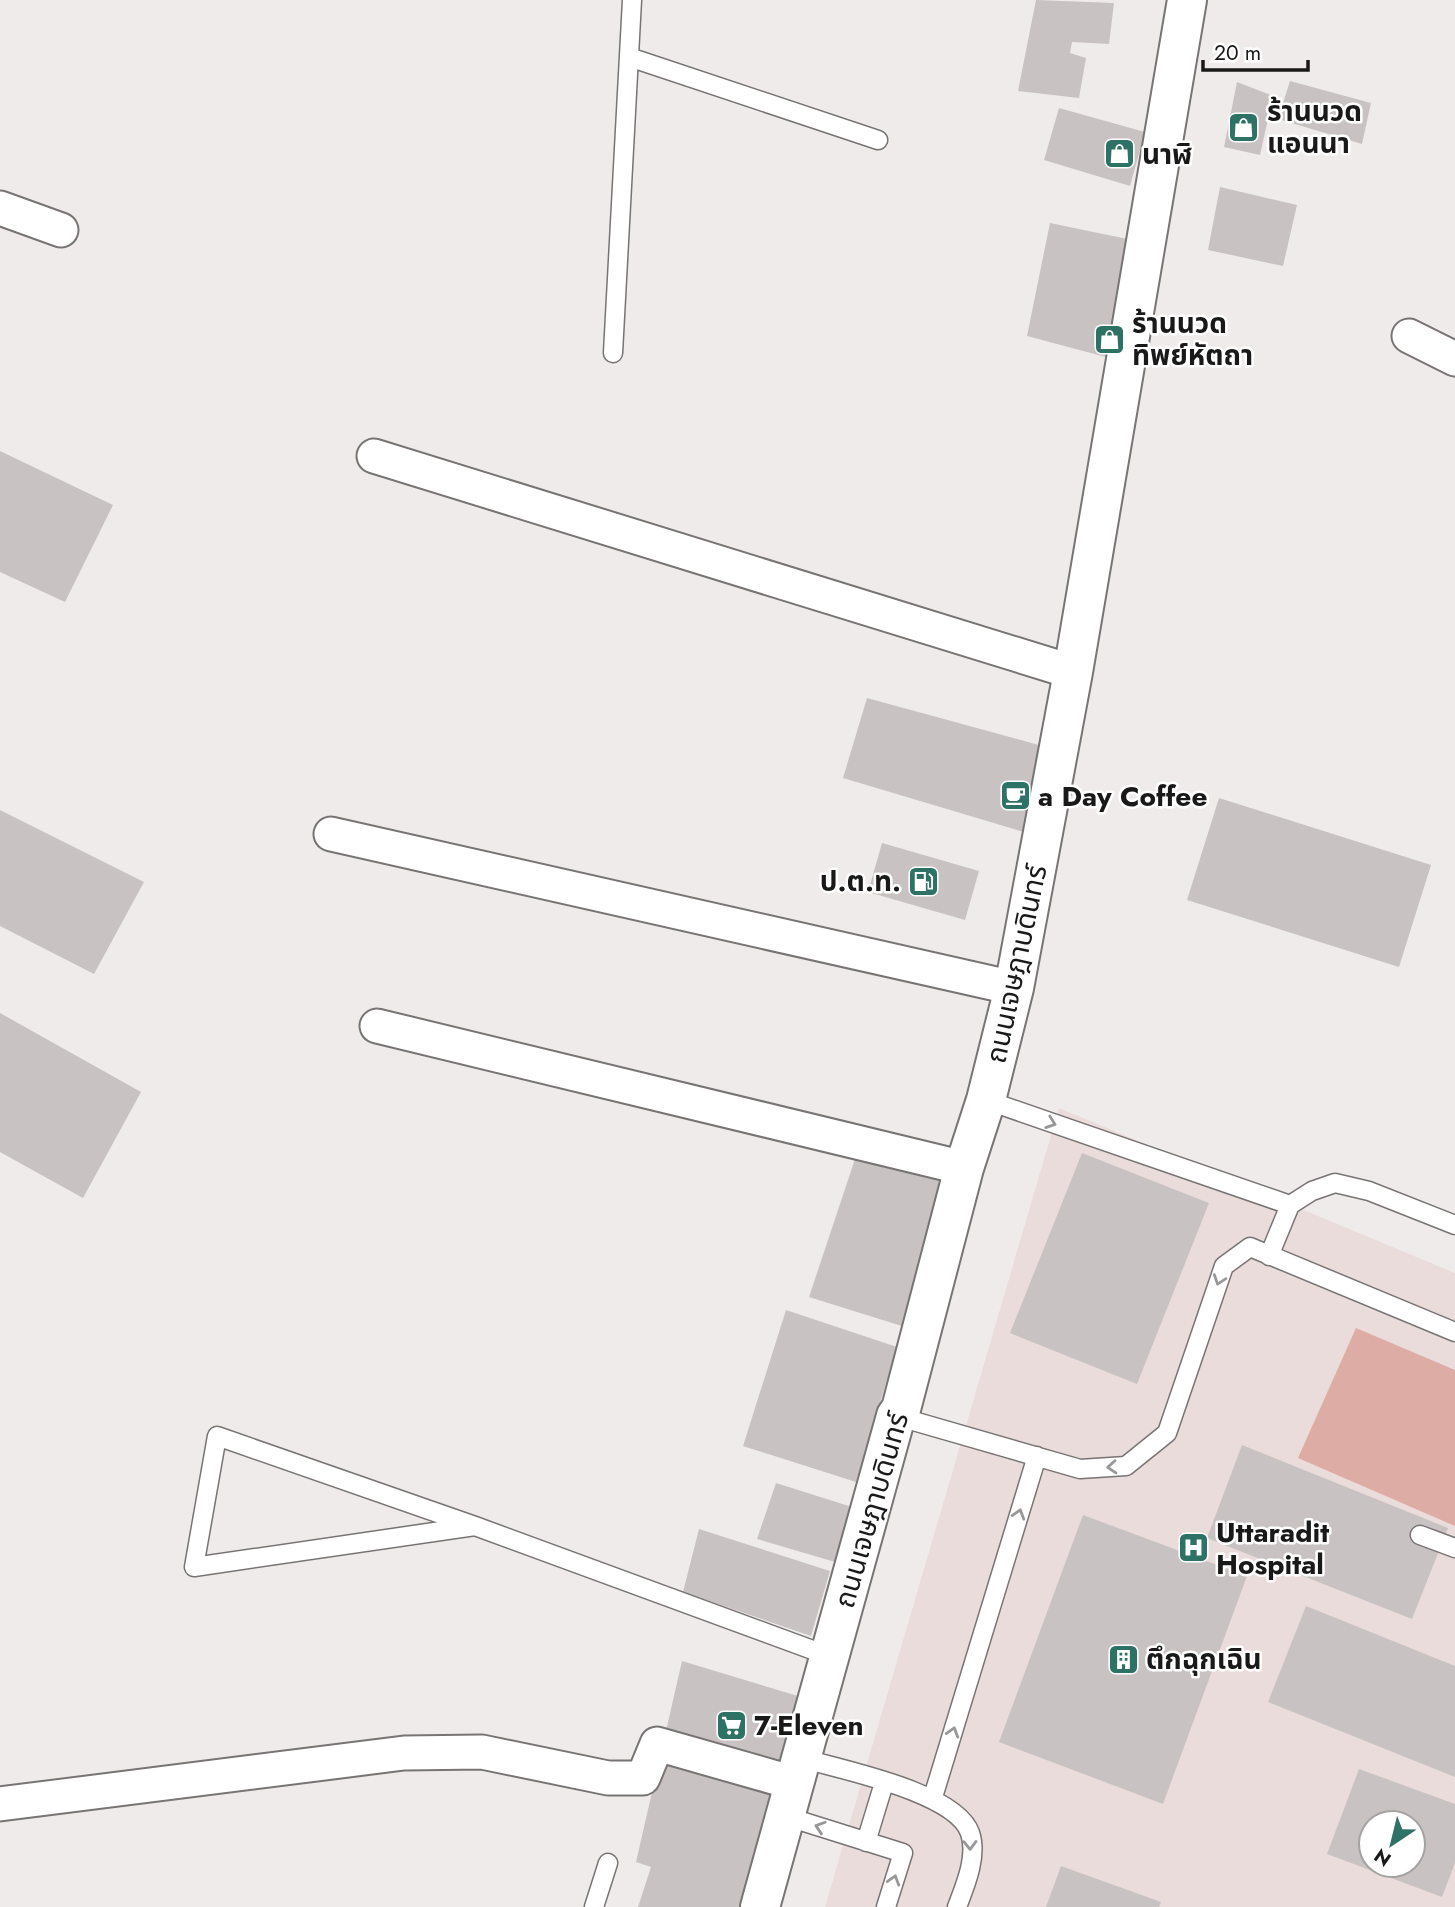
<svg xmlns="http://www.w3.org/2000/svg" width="1455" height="1907" font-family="Jost,'Noto Sans Thai',sans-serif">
  <rect width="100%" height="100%" fill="#f0ebeb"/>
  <path fill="#eadcda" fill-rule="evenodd" d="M1059,1108L1455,1273V1907H825ZM1371,1823H1413V1865H1371Z"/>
  <path fill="#ddaca4" d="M1356,1328L1455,1370V1526L1298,1458Z"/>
  <path fill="#c8c3c2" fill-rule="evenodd" d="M1036,0L1114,3L1109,44L1072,42L1070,53L1086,58L1079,98L1018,91Z
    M1290,81L1371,103L1362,144L1278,119Z
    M1237,82L1273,96L1260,155L1224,147Z
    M1059,108L1145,132L1130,186L1044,160Z
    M1220,187L1297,205L1283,266L1208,250Z
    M1050,223L1137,241L1117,360L1027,336Z
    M0,451L113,505L65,602L0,572Z
    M867,698L1046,747L1027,833L843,778Z
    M1219,798L1431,865L1399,967L1187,900Z
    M0,810L144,882L94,974L0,926Z
    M882,843L979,871L965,920L868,892Z
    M0,1013L141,1092L83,1198L0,1152Z
    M858,1150L951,1174L905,1327L809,1297Z
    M1082,1153L1209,1203L1137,1384L1010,1333Z
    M786,1310L897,1347L856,1482L743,1446Z
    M1242,1445L1448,1528L1412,1619L1207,1538Z
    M776,1483L852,1507L835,1562L757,1539Z
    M1083,1515L1247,1576L1163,1804L999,1742Z
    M699,1529L830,1571L811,1636L683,1592Z
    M1306,1606L1455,1666V1777L1268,1702Z
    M682,1661L801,1697L747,1907H638L651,1867L636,1862Z
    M1359,1769L1455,1804V1863L1442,1897L1327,1854ZM1371,1823H1413V1865H1371Z
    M1061,1866L1161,1902L1159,1907H1046Z"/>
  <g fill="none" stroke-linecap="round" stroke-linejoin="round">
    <defs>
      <path id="lane" d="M629,57L878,140
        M613,353L632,0
        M986,1100L1290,1205
        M1269,1256L1290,1205L1312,1191L1335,1183L1369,1191L1455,1225
        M896,1416L1080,1469L1126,1466L1167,1433L1224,1266L1250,1247L1455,1332
        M475,1526L194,1567L217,1436L475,1526L829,1656
        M1420,1535L1455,1548
        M801,1758C842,1770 956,1792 970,1833C978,1856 965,1886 957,1907
        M933,1797L1037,1456
        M785,1816L903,1853L886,1907
        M866,1842L884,1783
        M594,1907L608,1863"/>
      <path id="street" d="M0,208L61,230
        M1409,336L1455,359
        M374,456L1073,672
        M331,834L1014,988
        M377,1026L964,1168
        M0,1804L404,1753L482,1752L608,1778H643L657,1744L794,1783"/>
      <path id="secondary" d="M760,1907L896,1416L901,1409L964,1168L986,1100L1014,988L1073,672L1187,0"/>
    </defs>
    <use href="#lane" stroke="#787474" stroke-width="21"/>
    <use href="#street" stroke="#787474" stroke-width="37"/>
    <use href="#secondary" stroke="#787474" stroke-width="42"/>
    <use href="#lane" stroke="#fff" stroke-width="18"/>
    <use href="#street" stroke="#fff" stroke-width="33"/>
    <use href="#secondary" stroke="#fff" stroke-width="38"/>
  </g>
  <defs><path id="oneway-chevron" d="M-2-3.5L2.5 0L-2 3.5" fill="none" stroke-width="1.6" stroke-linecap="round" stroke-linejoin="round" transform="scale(1.75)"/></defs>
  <g stroke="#989898">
    <use href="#oneway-chevron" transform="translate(1051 1123) rotate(19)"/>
    <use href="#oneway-chevron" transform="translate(1219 1280) rotate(109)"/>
    <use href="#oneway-chevron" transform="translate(1112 1467) rotate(176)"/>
    <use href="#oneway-chevron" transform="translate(1019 1514) rotate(-73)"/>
    <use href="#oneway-chevron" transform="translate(953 1732) rotate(-73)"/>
    <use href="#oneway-chevron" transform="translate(820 1827) rotate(-162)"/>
    <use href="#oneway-chevron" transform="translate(970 1845) rotate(89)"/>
    <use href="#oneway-chevron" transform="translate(894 1880) rotate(-73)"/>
  </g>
  <defs>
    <symbol id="shop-square" viewBox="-11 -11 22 22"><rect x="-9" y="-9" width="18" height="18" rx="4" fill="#2d7265" stroke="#fff"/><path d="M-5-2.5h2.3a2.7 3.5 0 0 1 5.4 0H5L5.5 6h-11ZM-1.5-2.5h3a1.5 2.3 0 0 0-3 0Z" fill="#fff"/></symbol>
    <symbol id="cafe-square" viewBox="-11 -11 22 22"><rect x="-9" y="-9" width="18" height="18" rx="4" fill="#2d7265" stroke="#fff"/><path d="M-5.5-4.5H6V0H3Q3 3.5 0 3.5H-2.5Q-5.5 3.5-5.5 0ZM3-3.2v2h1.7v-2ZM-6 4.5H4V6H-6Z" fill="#fff"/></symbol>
    <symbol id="fuel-square" viewBox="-11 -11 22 22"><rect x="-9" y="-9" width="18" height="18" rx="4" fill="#2d7265" stroke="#fff"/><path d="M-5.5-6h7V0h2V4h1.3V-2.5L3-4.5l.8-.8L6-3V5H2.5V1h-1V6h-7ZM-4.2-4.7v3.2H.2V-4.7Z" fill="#fff"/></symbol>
    <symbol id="hospital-square" viewBox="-11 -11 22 22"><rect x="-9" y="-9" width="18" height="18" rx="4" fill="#2d7265" stroke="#fff"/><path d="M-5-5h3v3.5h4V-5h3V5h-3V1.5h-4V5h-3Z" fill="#fff"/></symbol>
    <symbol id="building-square" viewBox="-11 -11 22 22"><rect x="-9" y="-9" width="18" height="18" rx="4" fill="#2d7265" stroke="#fff"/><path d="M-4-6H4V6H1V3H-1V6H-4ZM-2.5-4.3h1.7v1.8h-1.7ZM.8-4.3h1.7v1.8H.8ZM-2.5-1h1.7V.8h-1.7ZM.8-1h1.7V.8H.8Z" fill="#fff"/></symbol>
    <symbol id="supermarket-square" viewBox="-11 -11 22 22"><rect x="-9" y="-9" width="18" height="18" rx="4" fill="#2d7265" stroke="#fff"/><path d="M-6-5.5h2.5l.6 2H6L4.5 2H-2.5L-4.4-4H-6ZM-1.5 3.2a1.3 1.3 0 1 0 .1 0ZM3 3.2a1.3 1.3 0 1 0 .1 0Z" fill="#fff"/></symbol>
  </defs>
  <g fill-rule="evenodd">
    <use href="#shop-square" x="1226" y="110" width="35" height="35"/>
    <use href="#shop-square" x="1102" y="136" width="35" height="35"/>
    <use href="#shop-square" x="1092" y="322" width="35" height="35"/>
    <use href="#cafe-square" x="998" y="778" width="35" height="35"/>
    <use href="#fuel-square" x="906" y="864" width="35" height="35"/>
    <use href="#hospital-square" x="1176" y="1530" width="35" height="35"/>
    <use href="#building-square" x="1106" y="1642" width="35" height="35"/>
    <use href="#supermarket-square" x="714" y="1708" width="35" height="35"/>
  </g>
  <g text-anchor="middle" stroke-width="5" stroke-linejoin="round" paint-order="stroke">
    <g font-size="28" font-weight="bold" fill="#1a1919" stroke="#fff" text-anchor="start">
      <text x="1267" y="121">ร้านนวด<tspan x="1267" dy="32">แอนนา</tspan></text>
      <text x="1142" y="164">นาฬิ</text>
      <text x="1132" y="333">ร้านนวด<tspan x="1132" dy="32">ทิพย์หัตถา</tspan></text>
      <text x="1038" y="806">a Day Coffee</text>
      <text x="901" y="891" text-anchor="end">ป.ต.ท.</text>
      <text x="1216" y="1542">Uttaradit<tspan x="1216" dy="32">Hospital</tspan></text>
      <text x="1146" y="1669">ตึกฉุกเฉิน</text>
      <text x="754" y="1735">7-Eleven</text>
    </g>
    <g font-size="28" fill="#1a1919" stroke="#fff">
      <text transform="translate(1016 964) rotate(-78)" y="10">ถนนเจษฎาบดินทร์</text>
      <text transform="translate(871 1510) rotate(-74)" y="10">ถนนเจษฎาบดินทร์</text>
    </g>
  </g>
  <g transform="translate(1392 1844) rotate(215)"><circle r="33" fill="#ffffff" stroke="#a3a3a3" stroke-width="2"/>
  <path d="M0-5L12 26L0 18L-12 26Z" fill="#2d7265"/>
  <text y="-10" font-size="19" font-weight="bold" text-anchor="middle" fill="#1a1919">N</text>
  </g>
  <path d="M1203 60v10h105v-10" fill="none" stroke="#1a1919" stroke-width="3.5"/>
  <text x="1214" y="60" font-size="21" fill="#1a1919" stroke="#ffffff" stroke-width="5" paint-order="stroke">20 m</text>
</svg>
